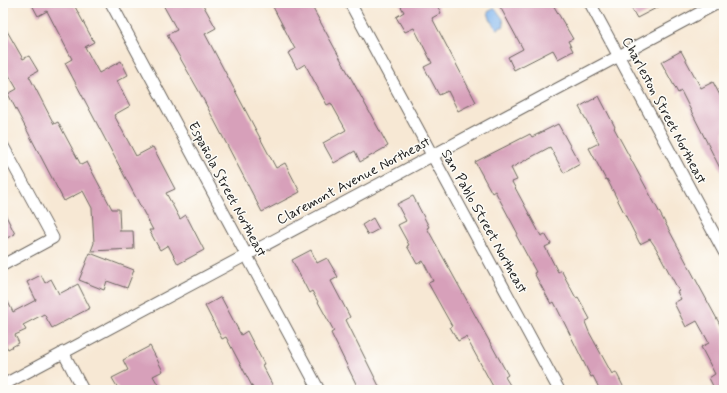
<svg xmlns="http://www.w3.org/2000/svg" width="727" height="393" font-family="Mynerve,sans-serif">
  <rect width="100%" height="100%" fill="#fdfcf7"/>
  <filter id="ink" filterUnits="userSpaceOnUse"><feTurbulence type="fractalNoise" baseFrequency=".025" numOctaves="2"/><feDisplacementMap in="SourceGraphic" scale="8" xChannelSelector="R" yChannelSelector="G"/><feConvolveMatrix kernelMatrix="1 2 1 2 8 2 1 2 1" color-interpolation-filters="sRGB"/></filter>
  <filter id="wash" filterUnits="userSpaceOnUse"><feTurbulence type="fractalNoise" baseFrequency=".012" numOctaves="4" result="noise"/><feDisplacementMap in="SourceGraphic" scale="16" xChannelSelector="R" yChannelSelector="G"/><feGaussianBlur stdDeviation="0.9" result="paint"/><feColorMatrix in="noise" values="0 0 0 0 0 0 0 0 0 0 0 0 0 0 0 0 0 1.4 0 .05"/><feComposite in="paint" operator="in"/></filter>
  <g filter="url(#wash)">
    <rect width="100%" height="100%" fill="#f7e8d4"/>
    <path fill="#81b6ef" stroke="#4e6986" d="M495,8L503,19L504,26L497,29L491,22L488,12Z"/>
    <g id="blocks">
      <path fill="#d7a0ba" d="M31,3H73L94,42L85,47L99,73L121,61L128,75L117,81L130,106L114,115L136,156L153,147L175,189L166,193L180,219L186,215L204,250L178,264L168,245L160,250L149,230H153L65,63L72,59L47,11L38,16Z
        M162,3H202L216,28L205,34L276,168L285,163L300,192L262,212L200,93L167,35L177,30Z
        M271,3H310L388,146L360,162L355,151L334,163L323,143L346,130L331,103L327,105L305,64L297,69L288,53L295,49Z
        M399,3H436L441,13L432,18L476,102L458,111L448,91L439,95L424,67L432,63L414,28L405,32L396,17L404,12Z
        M498,3H552L573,39L568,41L573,51L558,59L553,50L514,70L508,57L523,49Z
        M628,3H666L637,18Z
        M3,24L23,59L29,56L38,71L29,76L54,124L58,122L81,165L87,162L112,209H119L120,231H133L134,249L91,251L94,243L92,208L83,191L64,201L8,94L17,89L3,65Z
        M681,51L701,88L713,82L724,103V176L681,91L678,93L661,62Z
        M599,96L615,127L614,128L724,332V390H715L709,378L715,374L701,347L709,343L697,321L686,327L674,303L681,299L677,292L679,291L656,248L650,239L640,244L607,179L606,180L589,148L599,143L579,107Z
        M558,124L580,164L564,173L550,147L511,168L517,180L512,182L541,236L545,234L551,244L545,247L558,272L561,270L576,298L578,297L590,319L585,322L589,332L612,374L616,372L625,390H600L593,376L591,377L554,302L551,304L534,273L536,272L516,235L518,234L495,191L492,193L475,162L530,134L532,137Z
        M413,196L429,227L427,228L508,375L505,377L513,390H495L466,337L458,341L450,327L452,326L428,283L433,281L423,261L417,264L407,246L409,245L398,225L406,221L397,204Z
        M3,210L15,234L3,240Z
        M373,218L379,229L368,235L362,225Z
        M311,250L317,263L327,258L338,277L331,281L350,317L346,320L381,390H359L331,333L334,331L312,291L309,293L292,260Z
        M90,253L134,270L127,288L107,281L104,290L79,280Z
        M41,275L45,283L51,279L59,294L78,284L90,308L52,328L44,314L23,325L26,330L15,335L19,343L8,349L3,341V292L13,312L36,300L27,282Z
        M221,297L241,335L247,331L264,364L262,365L275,390H254L226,337L222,339L205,306Z
        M150,346L163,371L153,376L161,390H119L112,378L128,370L123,360Z"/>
    </g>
  </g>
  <g filter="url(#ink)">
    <use href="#blocks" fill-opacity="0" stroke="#69635c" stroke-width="1"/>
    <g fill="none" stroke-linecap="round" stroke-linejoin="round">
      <defs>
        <path id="street" d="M111,3L319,390
          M350,3L559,390
          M590,3L724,252
          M3,146L53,238L3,265
          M63,352L83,390
          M3,385L718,3"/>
      </defs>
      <use href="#street" stroke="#69635c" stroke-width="13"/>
      <use href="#street" stroke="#fff" stroke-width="11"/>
    </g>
  </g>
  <g text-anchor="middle" stroke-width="3" stroke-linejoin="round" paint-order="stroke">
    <g font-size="14" fill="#1c1c1c" stroke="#fdfcf7">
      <text transform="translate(665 110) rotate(62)" y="5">Charleston Street Northeast</text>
      <text transform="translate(353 180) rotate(-28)" y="5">Claremont Avenue Northeast</text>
      <text transform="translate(228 189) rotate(62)" y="5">Española Street Northeast</text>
      <text transform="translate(485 221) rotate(61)" y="5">San Pablo Street Northeast</text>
    </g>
  </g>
  <rect width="727" height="393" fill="none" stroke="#fdfcf7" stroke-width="16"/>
</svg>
